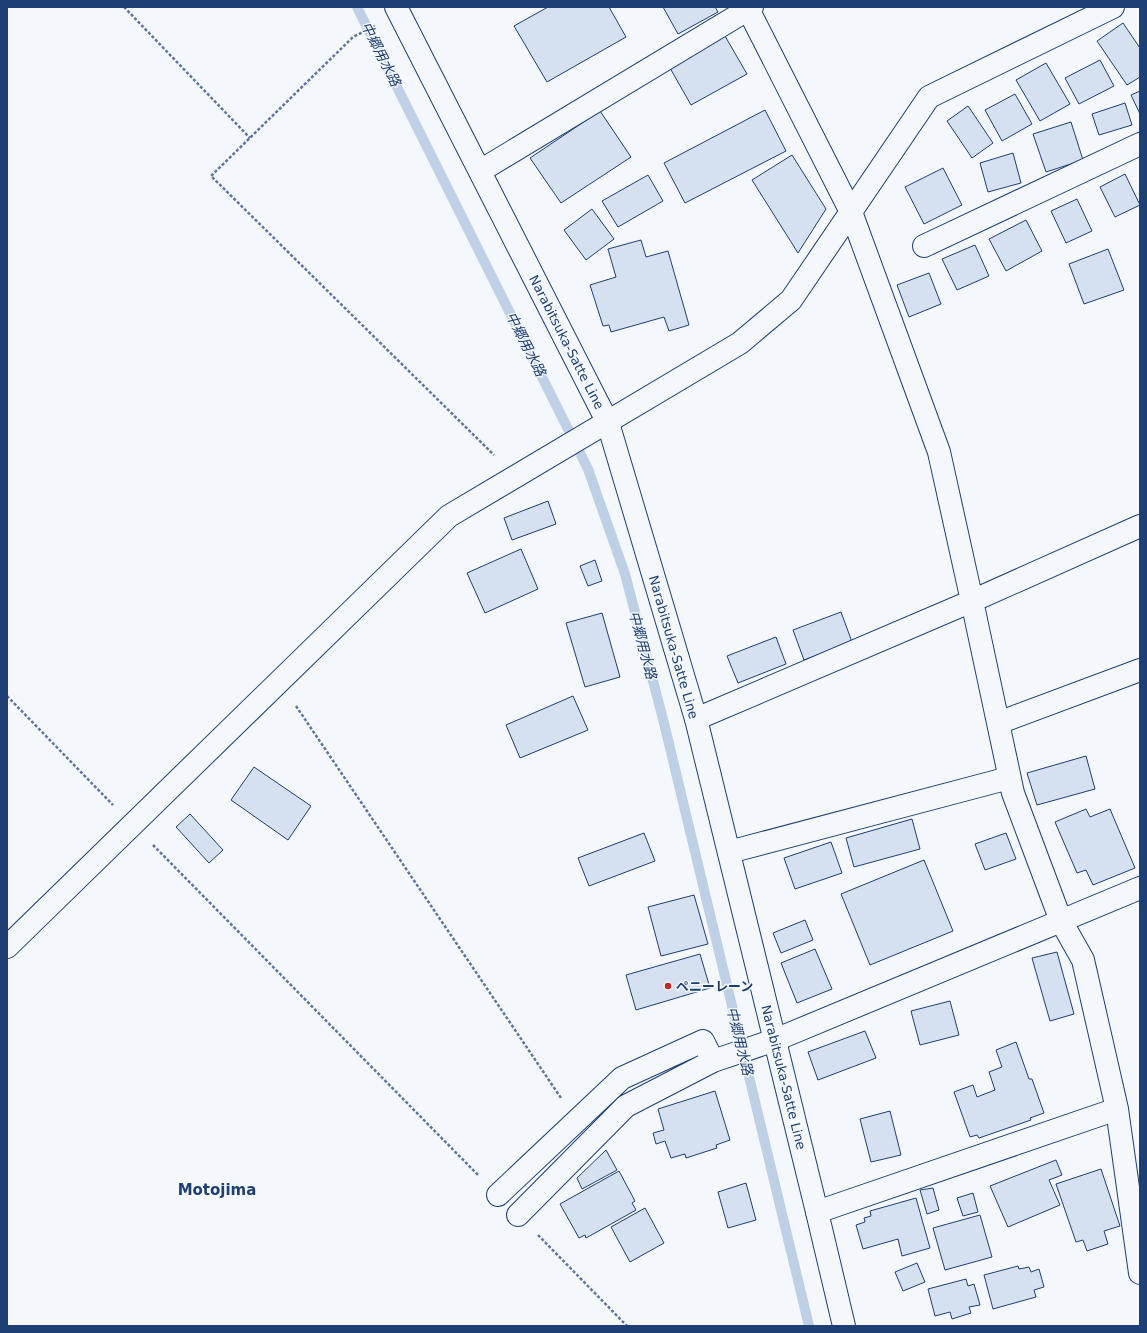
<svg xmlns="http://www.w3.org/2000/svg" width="1147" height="1333" font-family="'DejaVu Sans','Noto Sans JP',sans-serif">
  <rect width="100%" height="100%" fill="#f4f7fb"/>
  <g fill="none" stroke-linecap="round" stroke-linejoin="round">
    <path stroke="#bed0e5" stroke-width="10" d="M357,7L588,469L625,574L664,723L809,1326"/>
  </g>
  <path fill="#d5e0f0" stroke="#1d3f73" d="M548,7H609L626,37L547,82L514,26Z
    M663,7H715L718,12L678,34Z
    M1123,23L1140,48V77L1127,85L1097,41Z
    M725,36L747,74L691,105L670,68Z
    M1100,60L1114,86L1079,104L1065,78Z
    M1046,63L1070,104L1040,121L1016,80Z
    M1140,91V114L1131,95Z
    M1015,94L1032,124L1002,141L985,110Z
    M1125,103L1132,125L1099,135L1092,114Z
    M968,106L993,143L972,158L947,121Z
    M765,110L786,151L685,203L664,163Z
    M600,111L631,157L561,203L530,158Z
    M1071,122L1083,160L1046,172L1033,134Z
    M1013,153L1021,183L988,192L980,163Z
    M792,155L826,209L798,253L752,180Z
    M943,168L962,205L924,224L905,187Z
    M1125,174L1140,205L1115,217L1100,187Z
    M648,175L663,201L618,227L602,201Z
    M1077,199L1092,231L1066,243L1051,211Z
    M592,209L614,239L586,260L564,230Z
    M1026,220L1042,251L1006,271L989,239Z
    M641,240L646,257L668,251L689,325L669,331L664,317L611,332L609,325L603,326L590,285L616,277L608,249Z
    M975,245L989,276L957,290L942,259Z
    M1108,249L1124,290L1084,304L1069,264Z
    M929,273L941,304L909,317L897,285Z
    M548,501L556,524L512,540L504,518Z
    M521,549L538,589L485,613L467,573Z
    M595,560L602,581L588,586L580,566Z
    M841,612L852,642L804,660L793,630Z
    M602,613L620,677L585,687L566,623Z
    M776,637L786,664L738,683L727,656Z
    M573,696L588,730L520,758L506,725Z
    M1086,756L1095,789L1037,805L1027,773Z
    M254,767L311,806L288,840L231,800Z
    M1086,809L1090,817L1110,809L1135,868L1093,885L1086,870L1077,873L1055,822Z
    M190,814L223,850L209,863L176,827Z
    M912,819L920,849L854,867L846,838Z
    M644,833L655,861L589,886L578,858Z
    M1006,833L1016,859L985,870L975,844Z
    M831,842L842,873L795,889L784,858Z
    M924,860L953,931L870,965L841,894Z
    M694,895L708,944L661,956L648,907Z
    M805,920L813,940L781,953L773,933Z
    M815,949L832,989L797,1003L781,963Z
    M1057,952L1074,1014L1050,1021L1032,958Z
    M700,954L710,988L636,1010L626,975Z
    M950,1001L959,1035L920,1045L911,1011Z
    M865,1031L876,1058L818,1080L808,1052Z
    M1016,1042L1029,1079H1032L1044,1113L1030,1118L1031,1120L979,1138L977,1135L970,1137L954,1092L973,1085L977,1097L995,1090L989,1072L1002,1067L996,1050Z
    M715,1091L730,1140L716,1145L717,1148L686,1158L685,1154L671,1158L665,1141L656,1144L653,1133L664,1130L658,1109Z
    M890,1111L901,1155L871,1162L860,1119Z
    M606,1150L617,1170L582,1189L577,1178Z
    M1056,1160L1062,1175L1049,1180L1060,1205L1008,1227L990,1186Z
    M1101,1169L1120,1226L1104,1231L1108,1244L1087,1251L1083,1240L1076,1242L1056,1184Z
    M619,1171L635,1201L632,1203L636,1210L586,1238L585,1235L579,1238L560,1204Z
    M746,1183L756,1220L728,1228L718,1192Z
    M933,1188L939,1210L927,1214L920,1190Z
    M973,1193L978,1212L963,1216L957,1198Z
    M916,1198L930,1248L902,1256L898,1239L863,1249L856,1225L865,1222L864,1218L871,1216L870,1211Z
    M645,1208L664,1243L630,1262L611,1227Z
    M980,1215L992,1257L945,1270L933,1228Z
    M917,1263L925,1282L903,1291L895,1272Z
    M1018,1266L1019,1269L1029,1267L1031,1272L1039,1269L1044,1287L1034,1290L1036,1297L993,1309L984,1275Z
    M966,1279L968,1286L974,1284L980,1305L969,1307L971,1313L952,1319L950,1312L935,1316L928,1289Z"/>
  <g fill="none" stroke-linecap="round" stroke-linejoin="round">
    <defs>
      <path id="minor" d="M747,7L851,212L939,452L972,601L1013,793L1061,921L1083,960L1117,1109L1140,1273
        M480,171L752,7
        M924,246L1140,144
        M696,719L972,601L1140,526
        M998,723L1140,670
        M729,852L1009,778
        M7,947L449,516L740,343L791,300L929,97L1113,7
        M498,1195L622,1078L703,1041L713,1061
        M817,1212L1117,1109
        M518,1215L626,1106L713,1061L775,1040L1140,888"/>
      <path id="major" d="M396,7L608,423L696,719L817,1212L844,1326"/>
    </defs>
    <use href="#minor" stroke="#1d3f73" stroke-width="24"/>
    <use href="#major" stroke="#1d3f73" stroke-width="24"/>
    <path stroke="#5e769c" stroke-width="2.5" stroke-dasharray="3 2" stroke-linecap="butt" d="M124,7L250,138
      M375,26L353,37L211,176L494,455
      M7,696L113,805
      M296,706L561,1098
      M153,845L478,1175
      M538,1235L627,1326"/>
    <use href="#minor" stroke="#f4f7fb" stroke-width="22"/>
    <use href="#major" stroke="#f4f7fb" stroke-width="22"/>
  </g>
  <circle fill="#c62828" stroke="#f4f7fb" stroke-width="1.5" cx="668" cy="986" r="4"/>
  <g text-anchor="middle" stroke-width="3" stroke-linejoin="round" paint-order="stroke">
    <g font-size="13" fill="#1d3f73" stroke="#f4f7fb">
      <text transform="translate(567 342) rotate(63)" y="5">Narabitsuka-Satte Line</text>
      <text transform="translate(674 647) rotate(74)" y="5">Narabitsuka-Satte Line</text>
      <text transform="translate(784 1077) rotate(76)" y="5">Narabitsuka-Satte Line</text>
    </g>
    <g font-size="13" font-weight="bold" fill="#1d3f73" stroke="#f4f7fb" text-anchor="start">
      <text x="676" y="991">ペニーレーン</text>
    </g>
    <g font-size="14" font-style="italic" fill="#1d3f73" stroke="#f4f7fb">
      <text transform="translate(381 54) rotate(63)" y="5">中郷用水路</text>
      <text transform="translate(526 344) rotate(63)" y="5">中郷用水路</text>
      <text transform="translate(643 645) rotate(75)" y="5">中郷用水路</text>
      <text transform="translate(740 1041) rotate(76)" y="5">中郷用水路</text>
    </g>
    <g font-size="15" font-weight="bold" fill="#1d3f73" stroke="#f4f7fb">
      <text x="217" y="1195">Motojima</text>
    </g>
  </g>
  <rect width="1147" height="1333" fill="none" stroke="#1d3f73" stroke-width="16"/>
</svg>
